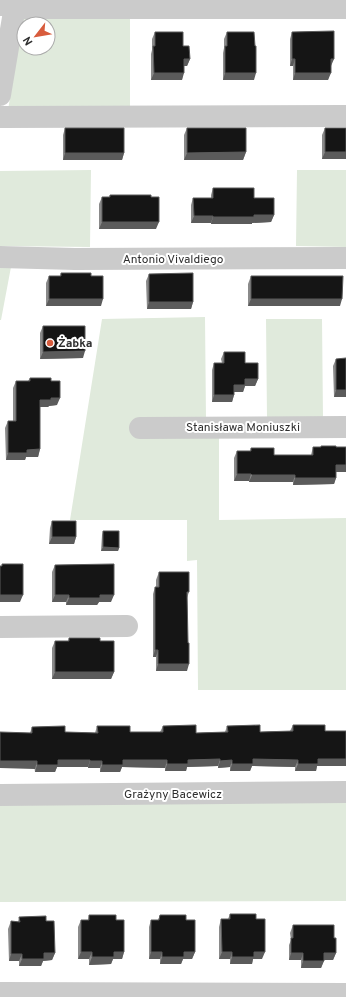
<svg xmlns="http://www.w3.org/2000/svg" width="346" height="997" font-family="Overpass,sans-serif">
  <rect width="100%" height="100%" fill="#fff"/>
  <path fill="#e0eadc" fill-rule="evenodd" d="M130,18V109L8,110L23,19ZM24,24H48V48H24Z
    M91,170L90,247L0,246V171Z
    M297,170H346V247L296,246Z
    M0,266L11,267L1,320H0Z
    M205,317L206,420H144L142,417L131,429L219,436V520L346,518V690H198L197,560L187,561V520H70L102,319Z
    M266,319H322L323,419H267Z
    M346,801V901L0,902V803Z"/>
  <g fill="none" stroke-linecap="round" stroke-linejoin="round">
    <path stroke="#cbcbcb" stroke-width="22" d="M0,5H4L15,8H346
      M0,95L16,0
      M0,117L346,116
      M0,257L75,259L346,258
      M140,428L346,427
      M0,627L127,626
      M0,795L346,792
      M0,993L346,994"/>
  </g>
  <path fill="#8a8a8a" d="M155,32L183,46L190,59L187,66H184L182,80H151V54L152,50V39Z
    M227,32L254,80H223V53L224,48V39Z
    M292,32L331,66L328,80H293V66H290V39Z
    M65,128L124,153L122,160H63V135Z
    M187,128L246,152L243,160H184V135Z
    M325,128H346V159H322V135Z
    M213,188L254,198L274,215L271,222L252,223V224H211V223H191V205L193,198H211V195Z
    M110,195L156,229H99V204L102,197H109Z
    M61,273L91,276L101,306H46V283L49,276H60Z
    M149,274L193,302L191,309H147L146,281Z
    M251,276L340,306H248V284Z
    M43,326L83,358L40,359V333Z
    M224,352L245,363L258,379L255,386H245L243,392H234V395L232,402H212V370L214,363H222L221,359Z
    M336,359L346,397H334L333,366Z
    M30,378L51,381L57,405L49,406L48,407H40V449L38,457H26L25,460H6L5,428L8,421H13V388L16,381H28Z
    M313,447H346V472H336V478L334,484L293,485V482H249V481H234V458L237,451H250L251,448L274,455H311Z
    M52,521L76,537L74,544H49L50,528Z
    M103,531L119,548L118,551H101L102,535Z
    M55,565L111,602H99L97,605H66V602H52V572Z
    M159,572L189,592L187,598V671H156V657H153V594L155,587H156V580Z
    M69,638L100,641L114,672L111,679H52V648L55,641H68Z
    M293,725L325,731H346V766H317L316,771H295V767L252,766L250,771H230V767L218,768V766L187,767L186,771H165V768L122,767L120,772H100V768H88V767H57L55,772H35L30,733L32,727L65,732L95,733L97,726L130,732H160L163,726L196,733L225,732L227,726L260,732L290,731Z
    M230,914L256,919L262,959H253L252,964H230V959H219V927L221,919H228Z
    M89,915L116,920L124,952L122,959H113L111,964L89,965V959H78V927L81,920H88Z
    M160,915L186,920L195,952L192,959H183L181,964H160V959H149V927L151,920H158Z
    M19,917L46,921L55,953L52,960L43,961L41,966H19V961H9L8,929L11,921L18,922Z
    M293,925L334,938L336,953L333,960H324L321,968H301V960H289V945L291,940L290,933Z"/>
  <path fill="#5b5b5b" d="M184,59H190L187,66H182Z
    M292,59H295L293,66H290Z
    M331,59H334L331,66H328Z
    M154,73H184L182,80H151Z
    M225,73H256L254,80H223Z
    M295,73H331L328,80H293Z
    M246,152L243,160H184L187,153Z
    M325,152H346V159H322Z
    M65,153H124L122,160H63Z
    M254,215H274L271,222L252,223V224H211L213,217Z
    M194,216H213L211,223H191Z
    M102,222H159L156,229H99Z
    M49,299H103L101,306H46Z
    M251,299H342L340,306H248Z
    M149,302H193L191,309H147Z
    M85,351L83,358L40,359L43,352Z
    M245,379H258L255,386H245L243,392H232L234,385Z
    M336,390H346V397H334Z
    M214,395H234L232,402H212Z
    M51,398H60L57,405L49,406L48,407H37L40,400Z
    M40,449L38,457H26L25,460H6L8,453L27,450Z
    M336,465H346V472H334Z
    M237,474H251L249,481H234Z
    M252,475H295L293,482H249Z
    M295,478H336L334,484L293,485Z
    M52,537H76L74,544H49Z
    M103,547L119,548L118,551H101Z
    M0,595H23L20,602H0Z
    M55,595H69L66,602H52Z
    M100,595H114L111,602H99L97,605H66L69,598Z
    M155,650H158L156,657H153Z
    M158,664H189L187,671H156Z
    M55,672H114L111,679H52Z
    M220,759L218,766L187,767L186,771H165L167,764L188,760Z
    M253,759L298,760L295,767L252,766L250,771H230L232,764Z
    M318,759H346V766H317L316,771H295L298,764Z
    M58,760H90L88,767H57L55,772H35L37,765Z
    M123,760H167L165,768L122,767L120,772H100L102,765Z
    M232,760L230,767L218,768L220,761Z
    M0,761H37L35,769L0,768Z
    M90,761H102L100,768H88Z
    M81,952H92L89,959H78Z
    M114,952H124L122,959H113L111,964L89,965L92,957Z
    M151,952H162L160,959H149Z
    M184,952H195L192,959H183L181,964H160L162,957Z
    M222,952H232L230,959H219Z
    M254,952H265L262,959H253L252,964H230L232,957Z
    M44,953H55L52,960L43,961L41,966H19L22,959Z
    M291,953H303L301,960H289Z
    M324,953H336L333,960H321Z
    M11,954H22L19,961H9Z
    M303,961H324L321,968H301Z"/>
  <path fill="#151515" stroke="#5b5b5b" d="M334,31V59H331V73H295V59H292V32Z
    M155,32H183V46H189L190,59H184V73H154L153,46H155Z
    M227,32H254L255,46H256V73H225V46H227Z
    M65,128H124V153H65Z
    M187,128H246V152L187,153Z
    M325,128H346V152H325Z
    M213,188H254V198H274V215H254V217H213V216H194L193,198H213Z
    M110,195H151V197H159V222H102V197H110Z
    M61,273H91V276H103V299H49V276H61Z
    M193,273V302H149V274Z
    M251,276H343L342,299H251Z
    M43,326H85V351L43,352Z
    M224,352H245V363H258V379H245V385H234V395H214V363H224Z
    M346,358V390H336V359Z
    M30,378H51V381H60V398H51V400H40V449L27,450V453H8V421H16V381H30Z
    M321,446H336V447H346V465H336V478H295V475H252L251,474H237V451H251V448H274V455H313V447H321Z
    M52,521H76V537H52Z
    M103,531H119V548L103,547Z
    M2,564H23V595H0V566H2Z
    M114,564V595H100V598H69V595H55V565Z
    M159,572H189V592H187L188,643H189V664H158V650H155V587H159Z
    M69,638H100V641H114V672H55V641H69Z
    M196,725V733L228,732L227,726L260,725V732L293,731V725H325V731H346V759H318V764H298V760L253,759V764H232V760L220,761V759L188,760V764H167V760H123V765H102V761H90V760H58V765H37V761H0V732L32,733V727L65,726V732L98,733L97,726H130V732H163V726Z
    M230,914H256V919H265V952H254V957H232V952H222L221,919H230Z
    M89,915H116V920H124V952H114V957H92V952H81V920H89Z
    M160,915H186V920H195V952H184V957H162V952H151V920H159Z
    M46,916V921H54L55,953H44V959H22V954H11V921L20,922L19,917Z
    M293,925H334V938H336V953H324V961H303V953H291V938H293Z"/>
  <circle fill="#d85c3d" stroke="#fff" stroke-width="1.5" cx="50" cy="343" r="4"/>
  <g text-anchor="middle" stroke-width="4" stroke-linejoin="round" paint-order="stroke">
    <g font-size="12" fill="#2e2e2e" stroke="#fff">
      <text x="173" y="263">Antonio Vivaldiego</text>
      <text x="243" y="431">Stanisława Moniuszki</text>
      <text x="173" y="798">Grażyny Bacewicz</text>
    </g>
    <g font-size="12" font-weight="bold" fill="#2e2e2e" stroke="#fff" text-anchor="start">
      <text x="58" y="347">Żabka</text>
    </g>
  </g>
  <g transform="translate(36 36) rotate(239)"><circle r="19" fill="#ffffff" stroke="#ababab"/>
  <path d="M0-3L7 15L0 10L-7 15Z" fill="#d85c3d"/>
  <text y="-6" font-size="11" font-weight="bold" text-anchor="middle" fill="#2e2e2e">N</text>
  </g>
</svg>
